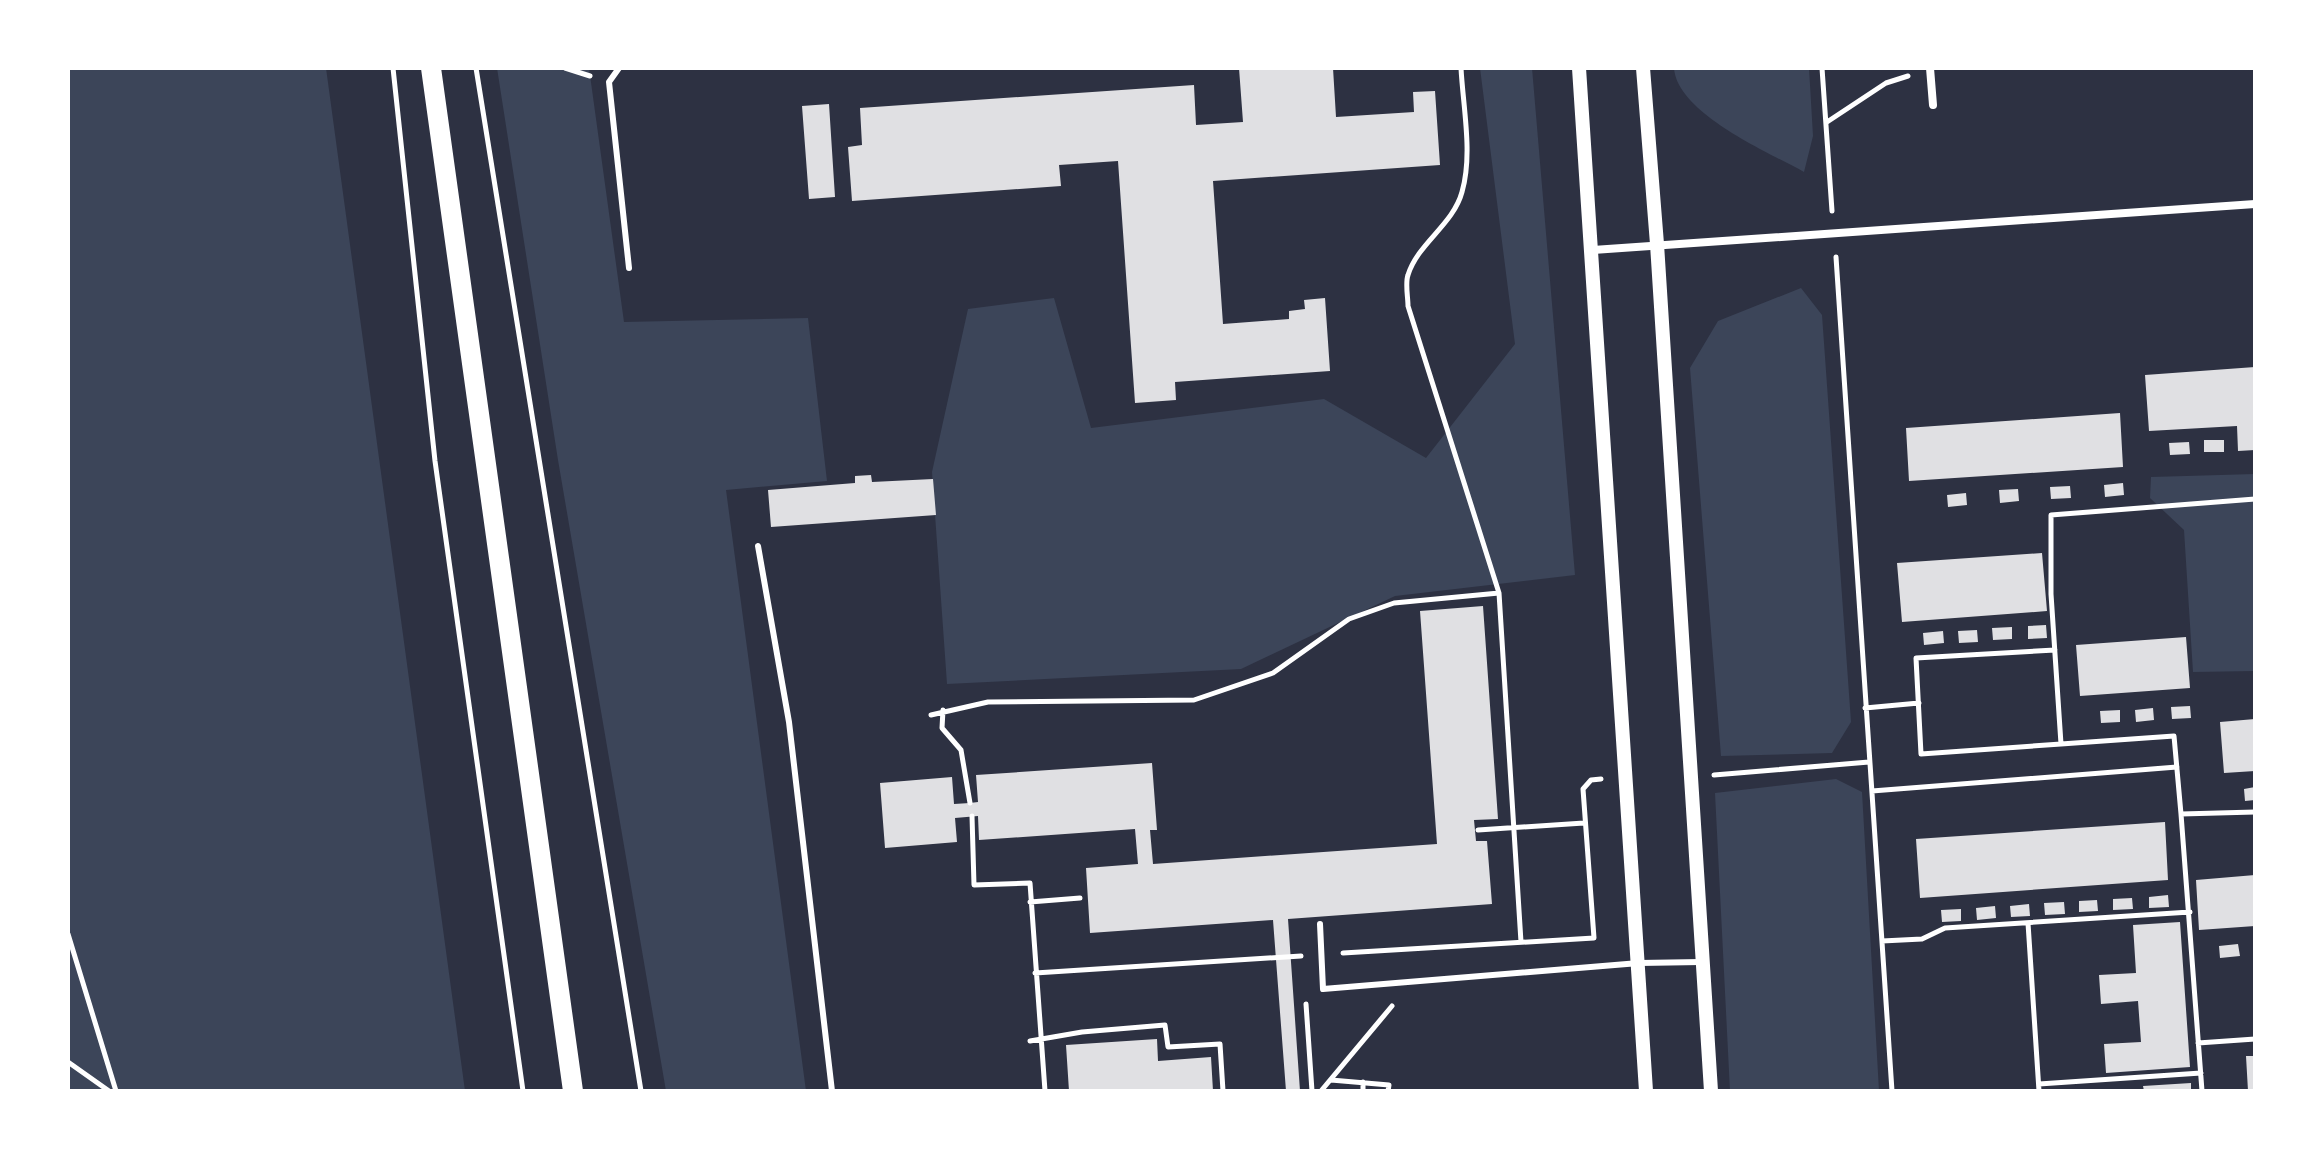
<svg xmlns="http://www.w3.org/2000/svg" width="2323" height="1159" font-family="'DM Sans',sans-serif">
  <rect width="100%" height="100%" fill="#2d3142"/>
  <path fill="#3c4559" d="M68,68H326L465,1091H68Z
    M497,68H589L624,322L808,318L827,481L726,490L806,1091H666L558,460Z
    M1480,68H1532L1575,575L1395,596L1241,669L947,684L932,472L968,309L1054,298L1091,428L1324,399L1426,458L1515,344Z
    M1674,68H1809L1813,136L1804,172C1768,152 1677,113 1674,68Z
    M1801,288L1822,315L1851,722L1832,753L1721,756L1690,368L1718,321Z
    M2255,474V671L2193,672L2184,530L2150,498L2151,477Z
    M1836,779L1862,792L1879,1091H1730L1715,793Z"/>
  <path fill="#e0e0e3" d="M1239,68H1333L1336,117L1414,112L1413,92L1435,91L1440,165L1213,181L1223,324L1289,319V311L1305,309L1304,300L1325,298L1330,371L1175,382L1176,400L1135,403L1118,161L1059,165L1061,186L852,201L848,147L862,145L860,108L1194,85L1196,125L1243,122Z
    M829,104L835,197L809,199L802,106Z
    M2255,367V450L2238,451L2237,426L2149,431L2145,375Z
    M2120,413L2123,467L1909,481L1906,428Z
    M2204,440H2224V452H2204Z
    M2189,442L2190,454L2170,455L2169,443Z
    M871,475L872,482L933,479L936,515L771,527L768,490L855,483V476Z
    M2123,483L2124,495L2105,497L2104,485Z
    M2070,486L2071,498L2051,499L2050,487Z
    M2018,489L2019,501L2000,503L1999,490Z
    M1966,493L1967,505L1948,507L1947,495Z
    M2042,553L2047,611L1902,622L1897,563Z
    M1483,606L1498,819L1474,820L1476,841H1487L1492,904L1288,919L1300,1091H1286L1273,920L1090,933L1086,868L1138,864L1135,829L979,840L978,816L955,818L957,842L885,848L880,783L952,777L954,804L970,803L978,802L976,775L1152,763L1157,830H1150L1153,864L1437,844L1420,611Z
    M2046,625L2047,638L2028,639V626Z
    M2012,627V639L1993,640L1992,628Z
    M1977,630L1978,642L1959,643L1958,631Z
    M1943,631L1944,643L1924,645L1923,633Z
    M2186,637L2190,688L2080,696L2076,645Z
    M2190,706L2191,718L2172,719L2171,707Z
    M2153,708L2154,720L2136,722L2135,710Z
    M2120,710V722L2101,723L2100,711Z
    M2255,719V771L2224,773L2220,722Z
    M2255,787V800L2245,801L2244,789Z
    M2165,822L2168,880L1920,898L1916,839Z
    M2255,875V926L2199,930L2196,880Z
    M2168,895L2169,907L2149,908V897Z
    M2132,898L2133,909L2113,910V899Z
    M2097,900L2098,911L2079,912V901Z
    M2064,902L2065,914L2045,915L2044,903Z
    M2029,904L2030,916L2011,917L2010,906Z
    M1995,906L1996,918L1977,920L1976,908Z
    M1961,909V921L1942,922L1941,910Z
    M2180,922L2190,1067L2106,1073L2104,1044L2141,1042L2138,1001L2101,1004L2099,975L2136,973L2133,925Z
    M2238,944L2240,956L2220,958L2219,946Z
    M1157,1039L1158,1061L1211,1057L1213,1091H1069L1066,1045Z
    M2246,1056H2255V1091H2248Z
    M2191,1083V1091H2144L2143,1086Z"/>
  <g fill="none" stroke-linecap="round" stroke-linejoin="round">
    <path stroke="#fff" stroke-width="5" d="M393,68L435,461L523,1091
      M476,68L641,1091
      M565,68L590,76
      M1461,68C1463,107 1473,154 1462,192C1453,225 1418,243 1408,275C1405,283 1408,297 1408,306L1499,593L1521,942
      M1822,68L1832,211
      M1827,122L1886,83L1908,76
      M1836,257L1892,1091
      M2255,499L2051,515V594L2061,744L2174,736L2181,814L2255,812
      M2055,650L1916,658L1921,754L2061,744
      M1865,708L1919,703
      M943,710L942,728L961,750L970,803
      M931,715L988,702L1194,700L1273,673L1349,619L1394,603L1499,593
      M1714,775L1869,762
      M1872,791L2177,767
      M2181,814L2202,1091
      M972,816L974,885L1030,883L1045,1091
      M1478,830L1584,823
      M1030,902L1080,898
      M2028,923L2039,1091
      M68,934L116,1091
      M1882,941L1922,939L1945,928L2190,912
      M1343,953L1594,938L1583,789L1591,780L1601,779
      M1035,973L1301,956
      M1306,1004L1312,1091
      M1030,1041L1082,1032L1165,1025L1168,1047L1220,1044L1223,1091
      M2198,1043L2255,1039
      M68,1062L109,1091
      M1331,1080L1389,1085L1388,1091
      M1363,1082V1091
      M2039,1084L2201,1073
      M1321,1091L1392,1006"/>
    <path stroke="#fff" stroke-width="6" d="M619,68L609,82L629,268
      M758,546L789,722L832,1091
      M1320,924L1323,989L1639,963L1701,962"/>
    <path stroke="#fff" stroke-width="8" d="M1930,68L1933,105
      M1593,250L2255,204"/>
    <path stroke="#fff" stroke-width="14" d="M1579,68L1646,1091
      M1643,68L1657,244L1711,1091"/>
    <path stroke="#fff" stroke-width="20" d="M431,68L573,1091"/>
  </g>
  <rect width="2323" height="1159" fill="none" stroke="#ffffff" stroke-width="140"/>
</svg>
